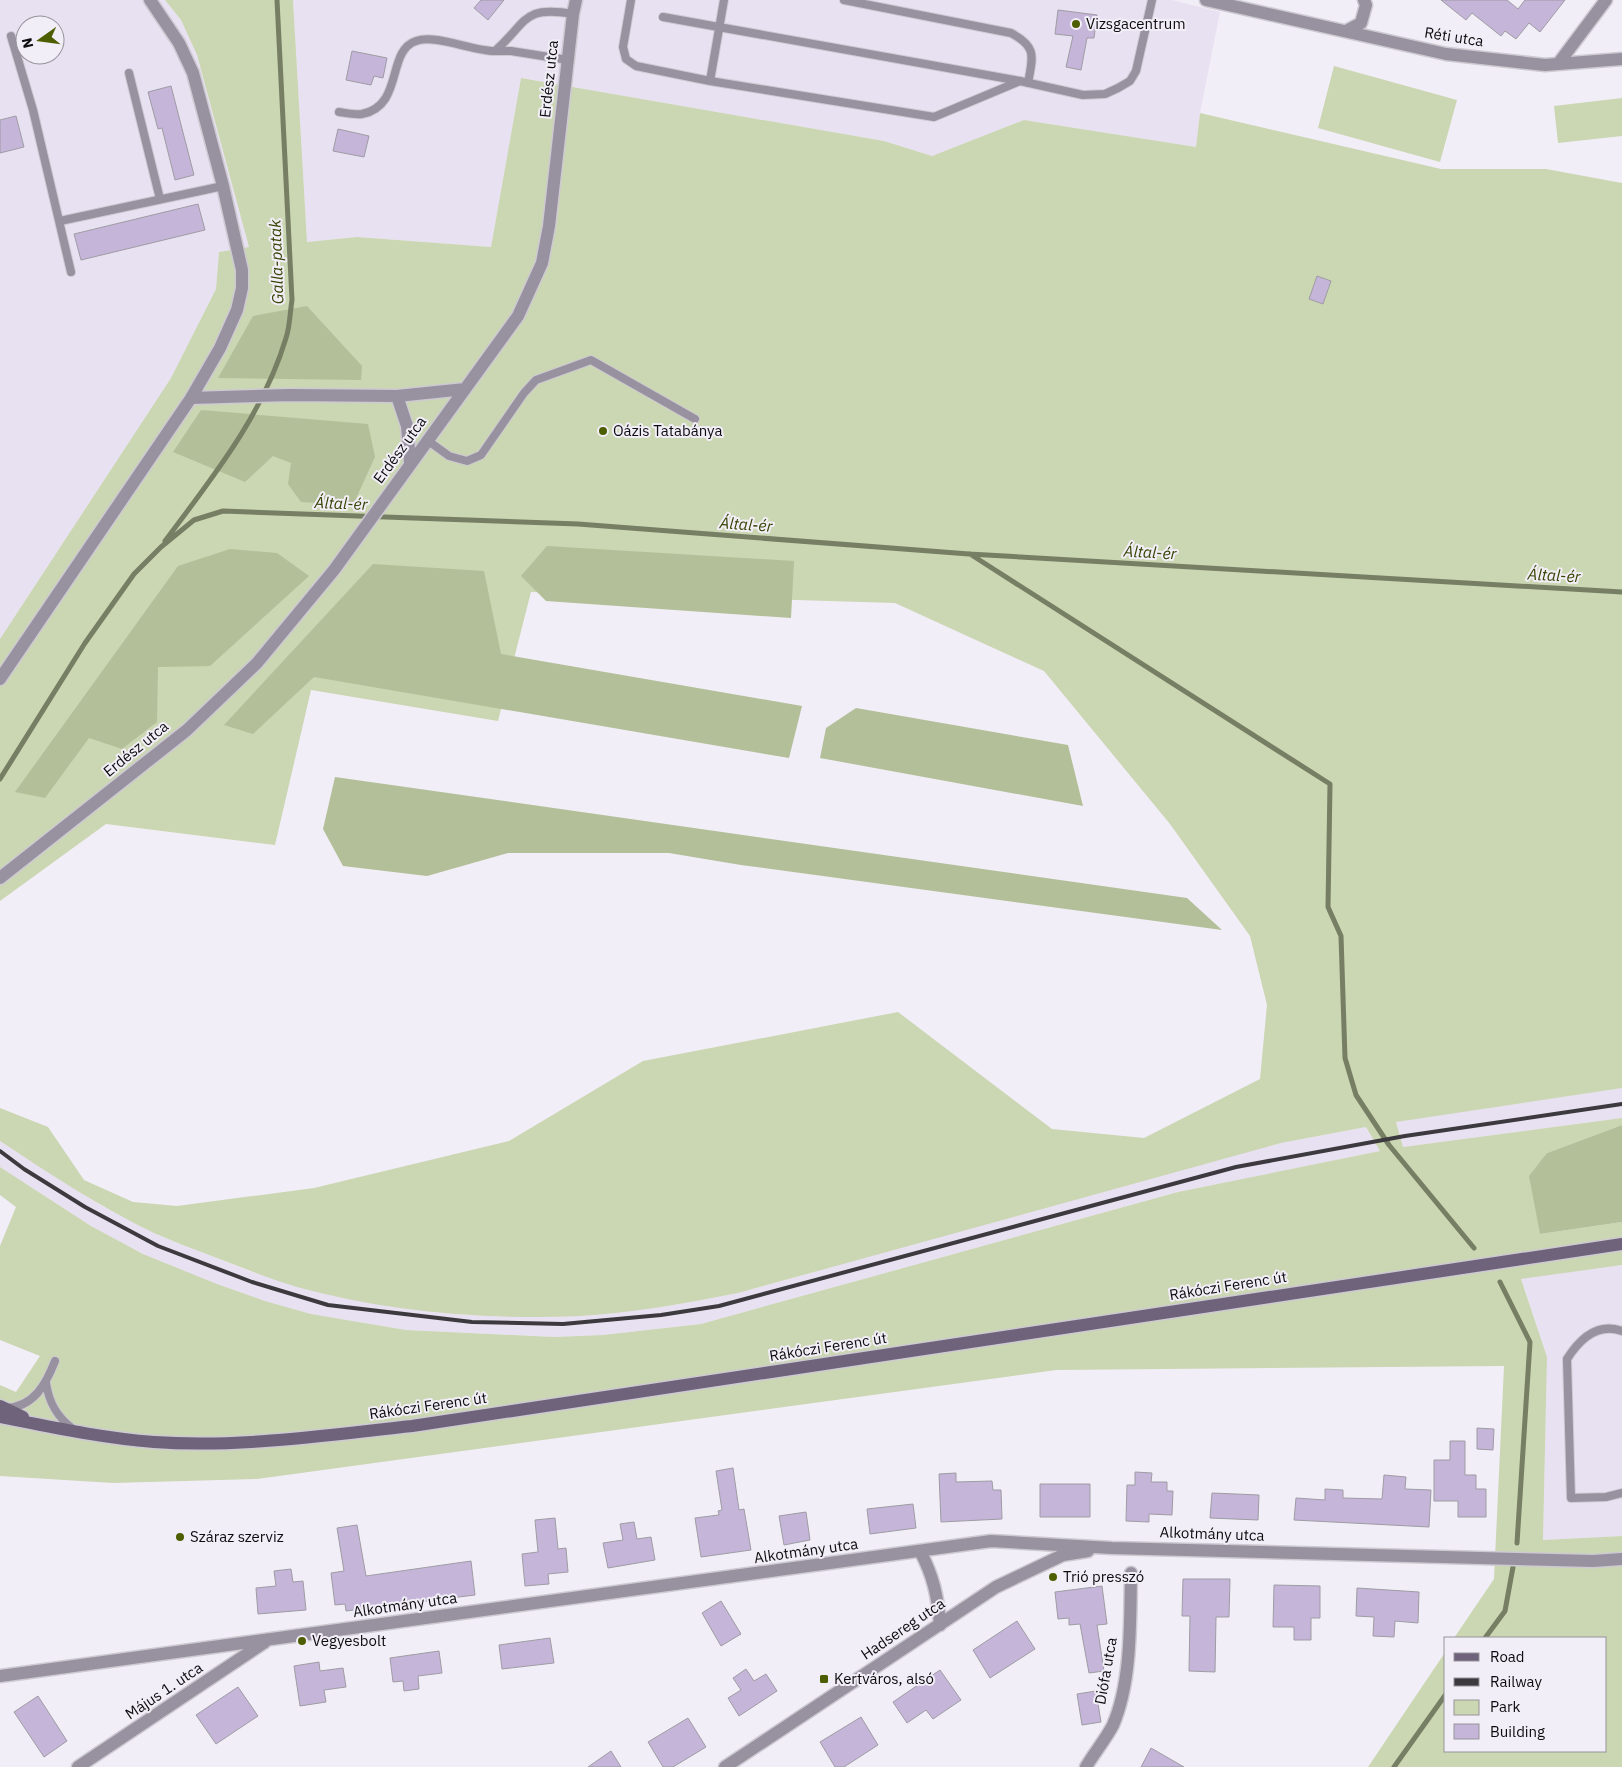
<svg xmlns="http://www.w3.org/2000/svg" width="1622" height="1767" font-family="'IBM Plex Sans',sans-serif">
  <rect width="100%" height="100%" fill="#f2eef7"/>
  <path fill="#e8e1f1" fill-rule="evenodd" d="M0,0H165L181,20L197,55L249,247L219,252L216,289L171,378L0,639ZM25,25H55V55H25Z
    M293,0H1172L1220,12L1200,113L1196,147L1024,120L932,156L884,141L521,78L491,247L357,237L307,242Z
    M1622,1088V1118L1403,1147L1396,1121Z
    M1366,1127L1380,1151L1178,1192L701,1324L603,1335L554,1337L406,1330L311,1314L265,1301L217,1284L143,1254L91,1226L0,1167V1141L100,1205L156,1234L251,1272L397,1306L464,1315L579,1316L680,1304L738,1293L1177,1170L1281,1143Z
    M1622,1265V1536L1543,1540L1547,1357L1521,1278Z"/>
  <path fill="#cbd6b2" d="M165,0H293L307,242L357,237L491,247L521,78L884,141L932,156L1024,120L1196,147L1200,113L1441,169H1546L1622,183V1088L1396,1122L1403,1147L1622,1118V1125L1547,1153L1540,1234L1622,1222V1265L1521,1279L1547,1357L1543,1540L1622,1536V1767H1368L1446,1651V1751H1606V1638H1454L1494,1579L1504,1366L1056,1370L257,1479L113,1483L0,1476V1385L16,1392L40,1356L0,1340V1246L16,1207L0,1195V1167L91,1226L143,1254L217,1284L265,1301L311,1314L406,1330L554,1337L603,1335L701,1324L1178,1192L1380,1151L1366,1127L1281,1143L738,1293C686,1303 633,1313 580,1316C486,1320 387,1312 297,1287C267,1278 238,1266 209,1255C191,1248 172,1241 154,1233C100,1207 50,1174 0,1141V1108L48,1127L84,1180L133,1202L177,1206L314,1188L509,1141L643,1061L898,1012L1052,1129L1144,1138L1260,1079L1267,1005L1250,936L1170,824L1044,671L895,603L531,592L498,721L311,690L275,845L106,824L0,901V639L171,378L216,289L219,252L249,247L197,55L181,20Z
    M1334,66L1457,100L1440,162L1318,128Z
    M1622,98V136L1558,143L1554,106Z"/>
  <path fill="#b3bf98" d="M307,306L362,366L361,380L218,378L253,316Z
    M201,410L368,424L375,457L353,505L301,502L288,484L291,463L273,456L245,482L173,452Z
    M547,546L794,561L791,618L546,601L521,576Z
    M230,549L277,553L309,576L210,666L158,667L157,722L122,749L89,738L45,798L15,792L178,566Z
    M373,564L484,571L501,654L802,706L789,758L314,677L253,734L224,725Z
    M856,708L1068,745L1083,806L820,758L826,728Z
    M335,777L1187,898L1222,930L741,865L669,853H508L427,876L343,866L323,829Z
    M1622,1125V1222L1540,1234L1529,1176L1547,1153Z"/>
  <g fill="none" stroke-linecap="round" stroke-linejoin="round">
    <path stroke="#767e64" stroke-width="5" d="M165,541C212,478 263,415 286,338C290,326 290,312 292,300L277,0
      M970,554L1330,784L1328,907L1341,936L1345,1058L1356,1095L1389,1145L1474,1248
      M0,779L85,643L134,574L161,547L194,520L223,511L578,524L969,554L1622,592
      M1500,1282L1530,1342L1517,1543
      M1485,1638L1505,1611L1513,1567
      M1394,1767L1446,1694"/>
  </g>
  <path fill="#c5b5d9" stroke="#9f9ca4" d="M481,0H504L488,20L474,8Z
    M1441,0H1507L1518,9L1525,0H1565L1540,32L1529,23L1516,39L1505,31L1501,36L1472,13L1466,20Z
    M1058,10L1097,15L1094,38H1087L1081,70L1066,67L1073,36L1055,34Z
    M352,51L387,58L383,78L374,76L371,85L346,80Z
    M171,86L194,175L175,180L162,128L158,129L148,92Z
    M16,116L24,147L0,153V120Z
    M338,129L369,136L364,157L333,151Z
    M198,204L205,230L81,260L74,234Z
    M1317,276L1331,281L1323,304L1309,299Z
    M1477,1428L1494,1429L1493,1450L1477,1449Z
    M1450,1441H1465V1475H1476V1489H1486V1517H1458V1501H1434V1460H1450Z
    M733,1468L739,1510L744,1509L751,1550L701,1557L695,1518L719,1515L718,1511L722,1510L716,1471Z
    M1135,1472L1152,1473L1151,1482H1167V1491H1173L1172,1515L1149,1514V1522L1126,1521L1127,1485H1135Z
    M956,1473V1482L992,1481L993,1490H1001L1002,1519L941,1522L939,1474Z
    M1384,1475L1406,1477L1405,1489L1431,1490L1429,1527L1294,1520L1296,1498L1325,1500V1489L1343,1490V1498L1382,1499Z
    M1040,1484H1090V1517H1040Z
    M1212,1493L1259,1495L1258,1520L1210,1518Z
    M913,1504L916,1528L870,1534L867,1509Z
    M806,1512L810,1540L784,1545L779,1516Z
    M555,1518L558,1549L566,1548L568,1572L548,1574L549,1584L525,1586L522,1554L538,1552L535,1520Z
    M634,1522L637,1539L651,1537L655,1560L608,1568L603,1543L623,1540L620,1524Z
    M357,1525L366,1576L471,1561L475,1595L346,1611L345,1604L335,1605L331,1573L344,1571L337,1528Z
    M291,1569L293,1582L303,1581L306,1610L258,1614L256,1588L276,1586L274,1571Z
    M1183,1579H1230L1229,1617H1216L1215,1672L1189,1671L1190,1616H1182Z
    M1274,1585L1320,1586V1618H1311V1640H1294V1627H1273Z
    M1102,1586L1107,1624L1097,1625L1104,1671L1089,1673L1080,1624L1069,1625V1618L1058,1619L1055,1592Z
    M1357,1588L1419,1592L1418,1623L1395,1621L1394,1637L1373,1636L1374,1617L1356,1616Z
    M721,1601L741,1634L721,1646L702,1613Z
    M1017,1621L1035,1649L990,1678L973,1650Z
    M550,1638L554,1663L502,1669L499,1645Z
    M439,1651L442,1673L418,1676L419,1689L404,1691L403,1681L393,1682L390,1658Z
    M319,1662L320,1671L343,1668L346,1687L324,1690L326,1702L300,1706L294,1666Z
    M746,1669L754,1681L766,1674L777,1691L739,1716L728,1698L741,1690L733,1678Z
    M940,1670L961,1700L933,1719L926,1710L907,1723L893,1702Z
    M238,1687L258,1716L216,1744L196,1715Z
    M1096,1691L1101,1722L1082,1725L1077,1694Z
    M38,1696L67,1741L44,1757L14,1712Z
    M861,1717L878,1745L844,1767H835L820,1742Z
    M688,1718L706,1747L673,1767H663L648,1742Z
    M1151,1748L1184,1767H1141Z
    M611,1751L621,1767H588Z"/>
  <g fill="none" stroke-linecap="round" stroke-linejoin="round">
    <defs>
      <path id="service" d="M631,0L623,47L626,59L636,66L710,81L934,117L1020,81
        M844,0L1011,33C1037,47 1033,56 1028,83
        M663,17L1020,81L1083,95L1105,94L1118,88L1130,81L1136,71L1152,0
        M11,36L33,110L71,272
        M495,51H511L568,60
        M129,73L160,199
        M710,81L724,0
        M339,112C346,113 356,115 362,114C404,106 386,51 416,41C436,34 472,51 495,51C528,22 522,5 573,14
        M60,221L223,186
        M427,440L449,456L467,461L481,455L524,393L536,380L591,360L695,419
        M1622,1331C1597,1322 1579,1340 1567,1359L1571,1498L1606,1497L1622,1493
        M46,1383C49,1403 57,1417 73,1429
        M6,1408C34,1407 46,1384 55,1361"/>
      <path id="minor" d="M1206,0L1446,54L1545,65L1622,59
        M1346,31L1361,23L1366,5L1364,0
        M1558,64L1606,0
        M397,396L407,426L410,462
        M191,398L289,395L397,396L465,389
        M0,679L191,398L220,348L237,310L242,288V270L223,186L193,73L179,43L150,0
        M0,878L187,730L257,663L334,570L518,316L542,263L549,226L573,14L576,0
        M920,1551C933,1575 938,1597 940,1625
        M0,1676L991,1541L1112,1548L1593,1561L1622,1559
        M78,1767L265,1642
        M725,1767L996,1587L1063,1555L1088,1551
        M1086,1767C1094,1753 1106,1739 1113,1725C1132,1681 1130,1620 1131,1573"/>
      <path id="secondary" d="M0,1406L23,1417
        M0,1417C51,1427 102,1438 154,1442C240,1448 327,1435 412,1426L1622,1244"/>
    </defs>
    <use href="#service" stroke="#cdcad2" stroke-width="10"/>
    <use href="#minor" stroke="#cdcad2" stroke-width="15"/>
    <use href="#secondary" stroke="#cdcad2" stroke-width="15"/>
    <use href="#service" stroke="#9891a0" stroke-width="8"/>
    <use href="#minor" stroke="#9891a0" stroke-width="12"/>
    <use href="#secondary" stroke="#6e637a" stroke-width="12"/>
    <path stroke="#3c3a3e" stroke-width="4" d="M0,1151L24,1169L85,1207L158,1246L252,1282L328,1305L472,1322L563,1324L661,1315L719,1306L1236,1167L1405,1136L1622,1104"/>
  </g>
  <g fill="#4d5e01" stroke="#f2eef7" stroke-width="2">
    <circle cx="1076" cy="24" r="5"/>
    <circle cx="603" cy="431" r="5"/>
    <circle cx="180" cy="1537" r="5"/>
    <circle cx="1053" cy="1577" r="5"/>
    <circle cx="302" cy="1641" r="5"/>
    <rect x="819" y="1674" width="10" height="10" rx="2.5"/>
  </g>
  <g text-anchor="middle" stroke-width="4" stroke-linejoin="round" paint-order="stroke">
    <g font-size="15" fill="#0c0b0e" stroke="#f2eef7" text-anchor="start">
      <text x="1086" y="29">Vizsgacentrum</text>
      <text x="613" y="436">Oázis Tatabánya</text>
      <text x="190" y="1542">Száraz szerviz</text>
      <text x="1063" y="1582">Trió presszó</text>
      <text x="312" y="1646">Vegyesbolt</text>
      <text x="834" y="1684">Kertváros, alsó</text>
    </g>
    <g font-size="15" fill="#0c0b0e" stroke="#f2eef7">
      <text transform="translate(1454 37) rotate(9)" y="5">Réti utca</text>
      <text transform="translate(549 79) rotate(-84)" y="5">Erdész utca</text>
      <text transform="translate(400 450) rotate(-54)" y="5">Erdész utca</text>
      <text transform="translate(136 749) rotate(-39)" y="5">Erdész utca</text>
      <text transform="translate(1228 1286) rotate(-9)" y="5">Rákóczi Ferenc út</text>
      <text transform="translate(828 1347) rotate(-9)" y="5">Rákóczi Ferenc út</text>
      <text transform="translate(428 1406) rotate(-8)" y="5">Rákóczi Ferenc út</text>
      <text transform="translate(1212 1534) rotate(2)" y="5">Alkotmány utca</text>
      <text transform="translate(806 1551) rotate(-8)" y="5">Alkotmány utca</text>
      <text transform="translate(405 1605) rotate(-8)" y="5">Alkotmány utca</text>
      <text transform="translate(903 1629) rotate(-34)" y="5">Hadsereg utca</text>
      <text transform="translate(1106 1671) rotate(-80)" y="5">Diófa utca</text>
      <text transform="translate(164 1691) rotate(-34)" y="5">Május 1. utca</text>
    </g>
    <g font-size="16" font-style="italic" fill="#374403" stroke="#f2eef7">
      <text transform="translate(276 262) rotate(-92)" y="6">Galla-patak</text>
      <text transform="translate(341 503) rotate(2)" y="6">Által-ér</text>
      <text transform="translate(746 524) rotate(4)" y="6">Által-ér</text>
      <text transform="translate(1150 552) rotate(3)" y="6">Által-ér</text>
      <text transform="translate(1554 575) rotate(3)" y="6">Által-ér</text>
    </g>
  </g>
  <rect x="1444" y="1637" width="162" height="115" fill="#f2eef7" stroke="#96939a"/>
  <rect x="1454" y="1653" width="25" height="8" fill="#6e637a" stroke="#96939a"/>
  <text x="1490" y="1662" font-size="15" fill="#0c0b0e">Road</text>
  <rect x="1454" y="1678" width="25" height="8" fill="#3c3a3e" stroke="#96939a"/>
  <text x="1490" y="1687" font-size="15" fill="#0c0b0e">Railway</text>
  <rect x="1454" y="1700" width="25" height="15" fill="#cbd6b2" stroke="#96939a"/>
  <text x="1490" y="1712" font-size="15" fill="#0c0b0e">Park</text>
  <rect x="1454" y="1724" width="25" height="15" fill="#c5b5d9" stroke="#96939a"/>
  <text x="1490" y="1737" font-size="15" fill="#0c0b0e">Building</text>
  <g transform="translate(40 40) rotate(256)"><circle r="24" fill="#f2eef7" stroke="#96939a"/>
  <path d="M0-4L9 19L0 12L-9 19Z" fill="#4d5e01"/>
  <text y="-8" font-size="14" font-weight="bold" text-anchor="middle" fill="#0c0b0e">N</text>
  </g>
</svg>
